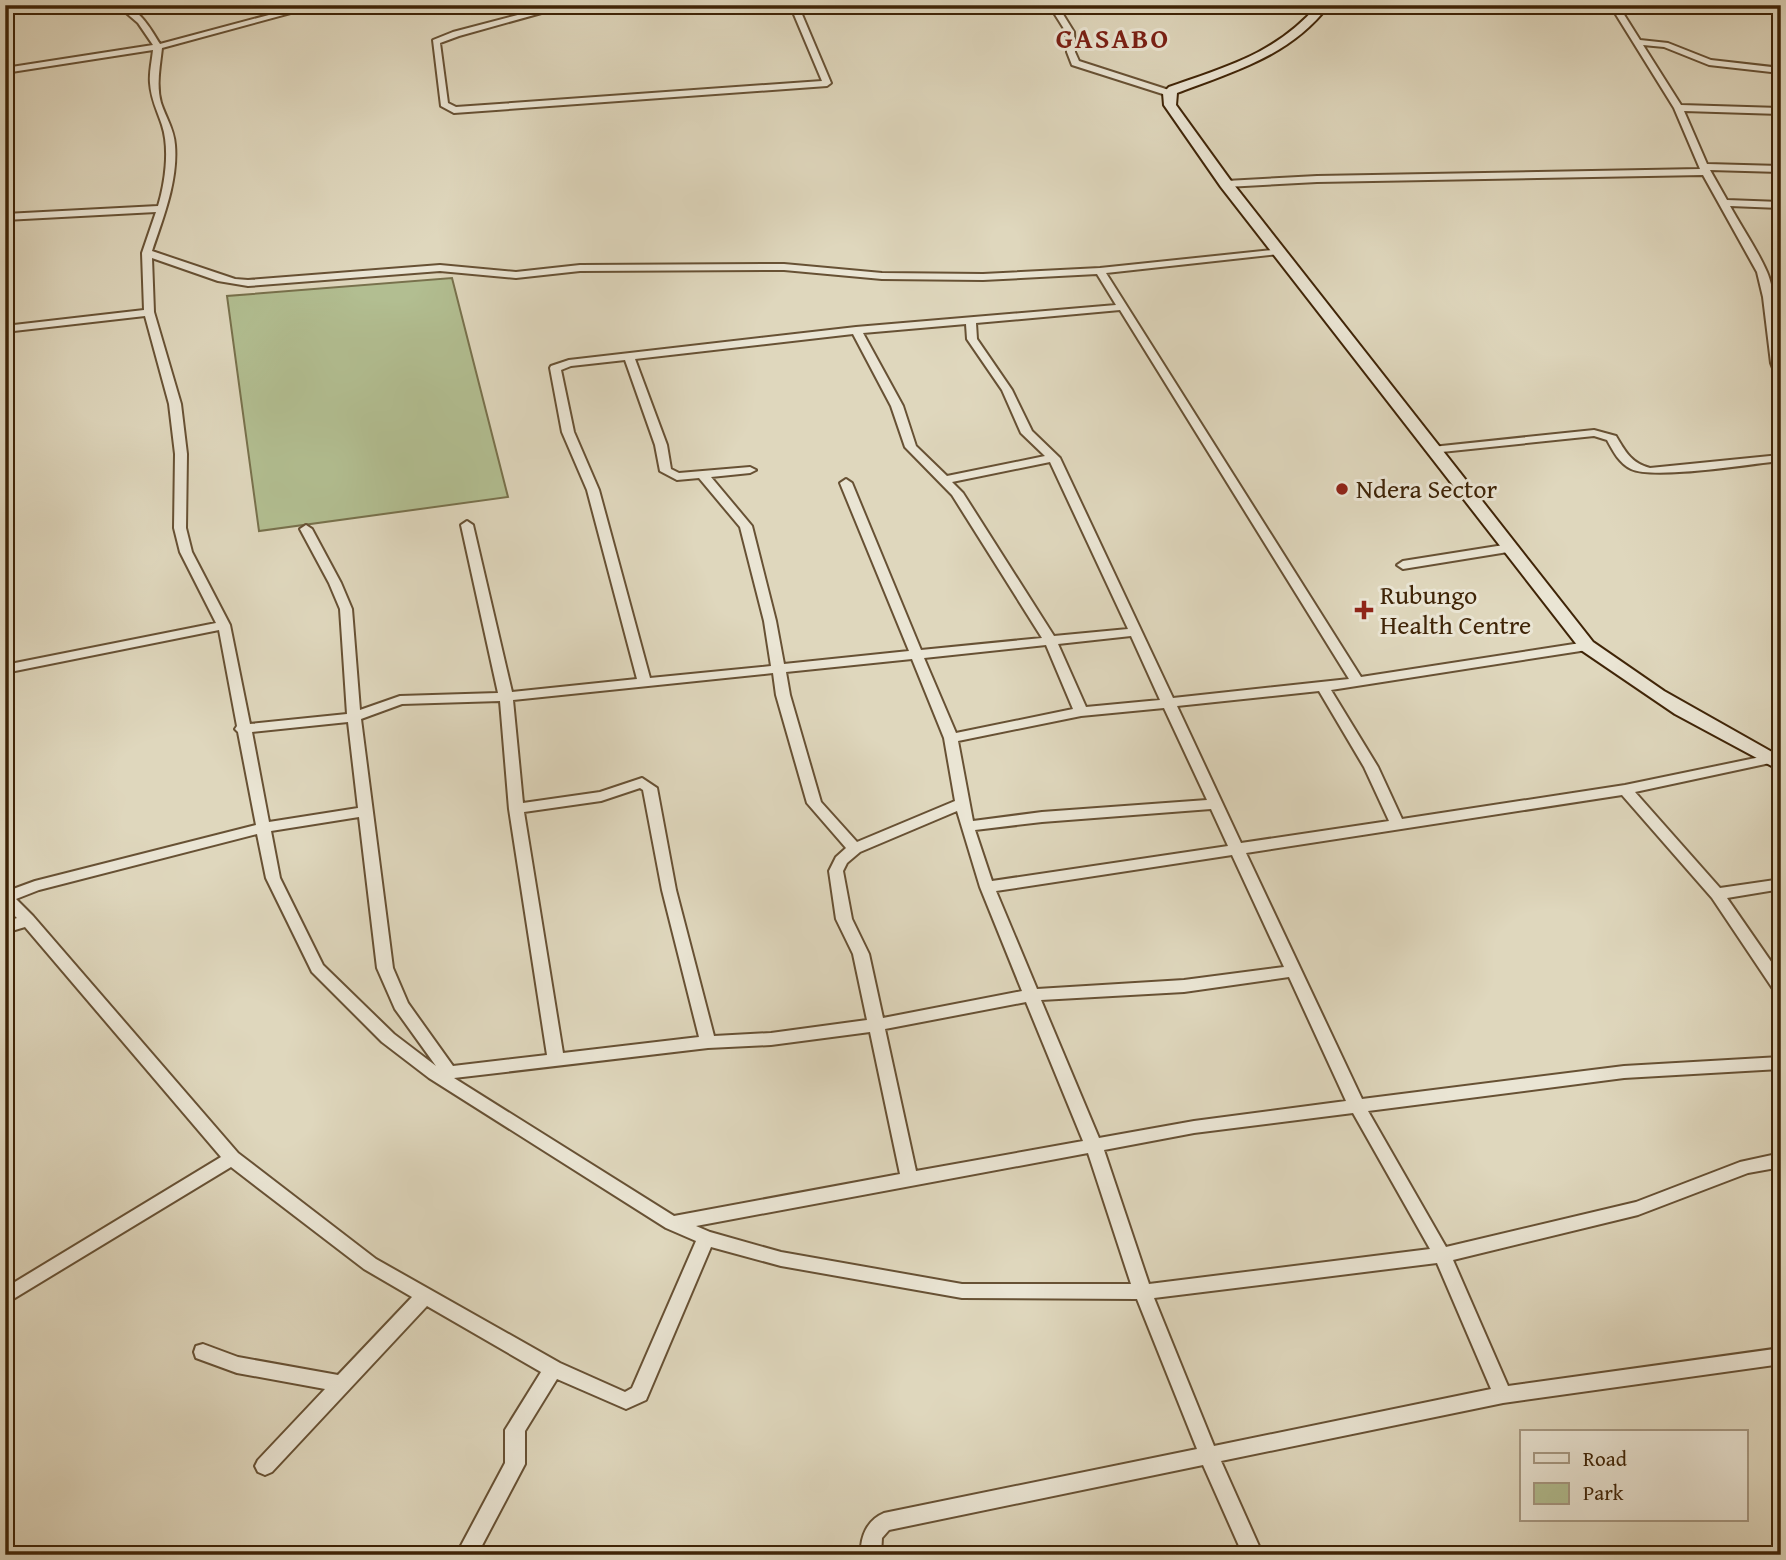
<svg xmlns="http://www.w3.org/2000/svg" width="1786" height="1560" font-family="'Gentium Book Plus',serif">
  <rect width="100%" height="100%" fill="#dfd7bd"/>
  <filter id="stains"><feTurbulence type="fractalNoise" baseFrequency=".00286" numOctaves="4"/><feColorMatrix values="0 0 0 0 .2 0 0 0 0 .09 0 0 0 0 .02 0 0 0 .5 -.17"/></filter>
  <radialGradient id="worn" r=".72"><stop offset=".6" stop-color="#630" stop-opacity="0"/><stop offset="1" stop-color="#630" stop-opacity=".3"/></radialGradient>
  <path fill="#b2be91" stroke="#78714c" stroke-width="2" d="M452,278L508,497L259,531L227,296Z"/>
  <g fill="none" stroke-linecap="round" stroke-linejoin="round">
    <defs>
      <path id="street" d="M117,5C138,5 150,28 160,44L306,5H320L162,48C160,67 156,85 161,103C166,118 174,129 175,145C178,181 163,218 152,251L235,279L248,280L440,265L516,272L580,265L784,264L882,273L983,274L1100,268L1282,249L1284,251L1279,254L1106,273L1361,677L1587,642L1593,646L1587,650L1331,690L1378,767L1402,819L1625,785L1770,755L1775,756L1777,759L1770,763L1635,792L1720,888L1781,879V889L1727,898L1781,976V994L1775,992L1712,898L1622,795L1246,853L1362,1099L1624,1066L1781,1057V1069L1624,1078L1368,1111L1446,1247L1636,1202L1740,1162L1781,1153V1167L1748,1173L1638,1215L1453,1260L1508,1386L1781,1348V1364L1503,1403L1221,1461L1263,1555H1243L1203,1465L889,1530L882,1538L881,1555H861C860,1537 867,1520 884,1513L1197,1449L1137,1299L962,1298L781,1266L711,1247L646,1400L626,1409L557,1379L525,1431V1464L477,1555H456L505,1463V1430L541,1372L427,1306L272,1472L265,1475L258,1472L255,1466L258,1460L325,1389L237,1373L196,1358L194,1352L196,1346L203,1344L238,1357L338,1375L412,1297L364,1269L231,1167L5,1304V1288L221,1157L25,927L5,933V922L17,918L5,907V892L35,881L256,825L238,732L235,729L237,726L219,630L5,673V665L216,623L180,552L174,528L175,454L169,404L145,316L5,332V326L144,310L142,253L156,212L5,220V214L158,206C165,183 170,149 162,125C157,110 151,99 150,83C149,72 152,61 153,50L5,73V68L153,45L138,23ZM152,258L218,281L248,286L440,271L516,278L580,271L784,270L882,279L983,280L1097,274L1116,305L856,327L569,360L551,366L550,368L562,432L587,490L637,679L512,692L473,525L467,521L461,525L498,693L400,696L360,710L352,609L341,583L312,529L306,525L300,529L329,583L340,609L347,714L250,724L230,625L192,552L186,528L187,454L181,404L154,312ZM1120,310L1349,679L1173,698L1060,458L1032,431L1012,390L977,339L976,323ZM966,324L967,339L1002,390L1021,433L1045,456L947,476L916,446L903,406L863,333ZM853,334L891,406L905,447L952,495L1042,638L921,650L852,483L846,479L840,483L909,651L784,664L776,621L752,526L711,477L750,473L756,470L750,467L679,473L671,469L667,445L635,359ZM625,360L655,445L660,471L677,480L699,478L740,527L764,621L771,666L650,678L599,490L574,432L561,370L571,366ZM1050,462L1128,629L1054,636L963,493L952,482ZM1131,636L1160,700L1086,707L1058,644ZM1046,645L1073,709L956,733L924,658ZM912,659L944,738L955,801L857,842L821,802L790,695L786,672ZM773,673L776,695L807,803L846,848L836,857L829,871L836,919L853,954L867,1020L771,1033L714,1036L676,890L657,788L642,778L600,792L523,803L513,700ZM1319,691L1364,767L1389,821L1241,843L1177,706ZM500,701L509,809L547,1055L453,1066L408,1003L393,968L361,719L402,704ZM1164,708L1207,800L1042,812L973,821L958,741L1081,716ZM348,722L358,808L269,822L252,732ZM640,788L643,790L662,890L699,1037L563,1053L524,812L601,801ZM1211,809L1228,846L992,881L975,830L1042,822ZM957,811L980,887L1022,991L883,1018L869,954L852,919L843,871L847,863L860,852ZM359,817L377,968L395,1009L436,1066L394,1034L323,965L280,878L271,831ZM257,834L266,878L312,972L382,1042L429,1078L666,1228L696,1241L632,1388L625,1392L560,1363L376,1259L238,1153L33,916L16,899L39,890ZM1232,855L1284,967L1184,980L1037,989L996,891ZM1289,977L1346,1101L1194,1121L1099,1138L1041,1000L1184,992ZM1026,1002L1083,1141L916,1171L885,1029ZM870,1032L900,1174L674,1216L454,1078L708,1048L771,1045ZM1353,1113L1430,1249L1149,1284L1104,1150L1194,1133ZM1088,1153L1131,1284H962L781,1252L710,1232L696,1226ZM1437,1263L1491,1389L1214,1446L1154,1298Z
        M556,5H570L459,36L440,43L448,103L456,107L822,81L790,5H798L831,83L827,86L454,113L441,106L433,40L453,32Z
        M1049,5H1141L1137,7L1061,11L1074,32L1075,52L1079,61L1172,91V95H1166L1072,65L1067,52L1066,32Z
        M1610,5H1618L1640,40L1668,43L1711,60L1781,68V73L1709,65L1664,47L1643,45L1681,105L1781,108V114L1684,111L1707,164L1781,166V172L1710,170L1727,200L1781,202V208L1730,206C1742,228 1757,249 1767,272C1777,295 1781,353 1781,379L1776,376L1771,363L1763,297L1757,272L1703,175L1317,182L1226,187L1221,184L1226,181L1317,176L1700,169L1674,108Z
        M1594,430L1616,436C1625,451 1631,463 1650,468L1781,455V461C1750,464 1654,480 1631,469C1619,463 1613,451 1607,440L1594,436L1432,453L1426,450L1432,447Z
        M1510,544L1516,548L1514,551L1403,569L1397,565L1403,561Z"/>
      <path id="secondary" d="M1318,5H1329C1290,56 1235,71 1177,93L1176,105L1231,181L1593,642L1664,691L1781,757V771L1675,714L1581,650L1221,187L1164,105L1163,93L1169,87C1228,66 1275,54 1318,5Z"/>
    </defs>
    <use href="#street" stroke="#675134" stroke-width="4"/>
    <use href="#secondary" stroke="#3f2407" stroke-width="4"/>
    <use href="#street" fill="#eae5d4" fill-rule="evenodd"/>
    <use href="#secondary" fill="#eae5d4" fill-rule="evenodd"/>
  </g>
  <g fill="#8f2418" stroke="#eae5d4" stroke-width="2.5">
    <circle cx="1342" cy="489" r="7"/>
    <path d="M1360.5 599.5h7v7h7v7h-7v7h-7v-7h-7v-7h7z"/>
  </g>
  <g text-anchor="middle" stroke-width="6" stroke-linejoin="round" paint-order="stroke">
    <g font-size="26" fill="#3f2407" stroke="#eae5d4" text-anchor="start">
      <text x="1356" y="498">Ndera Sector</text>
      <text x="1380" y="604">Rubungo<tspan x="1380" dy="30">Health Centre</tspan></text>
    </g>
    <g font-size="28" font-weight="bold" letter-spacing="2" fill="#7a1f14" stroke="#eae5d4">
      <text x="1113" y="48">GASABO</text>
    </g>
  </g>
  <rect width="1786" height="1560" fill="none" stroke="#dfd7bd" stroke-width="28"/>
  <rect x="7" y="7" width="1772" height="1546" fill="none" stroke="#3f2407" stroke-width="3.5"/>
  <rect x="14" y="14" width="1758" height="1532" fill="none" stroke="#3f2407" stroke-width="2"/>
  <rect x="1520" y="1430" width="228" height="91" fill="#eae5d4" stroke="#a69882" stroke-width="2"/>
  <rect x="1534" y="1453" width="35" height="10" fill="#eae5d4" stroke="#a69882" stroke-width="2"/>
  <text x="1583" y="1466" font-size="21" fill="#3f2407">Road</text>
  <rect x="1534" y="1483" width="35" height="21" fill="#b2be91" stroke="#a69882" stroke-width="2"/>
  <text x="1583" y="1500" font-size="21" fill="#3f2407">Park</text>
  <rect width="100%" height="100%" filter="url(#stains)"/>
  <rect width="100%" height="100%" fill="url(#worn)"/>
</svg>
